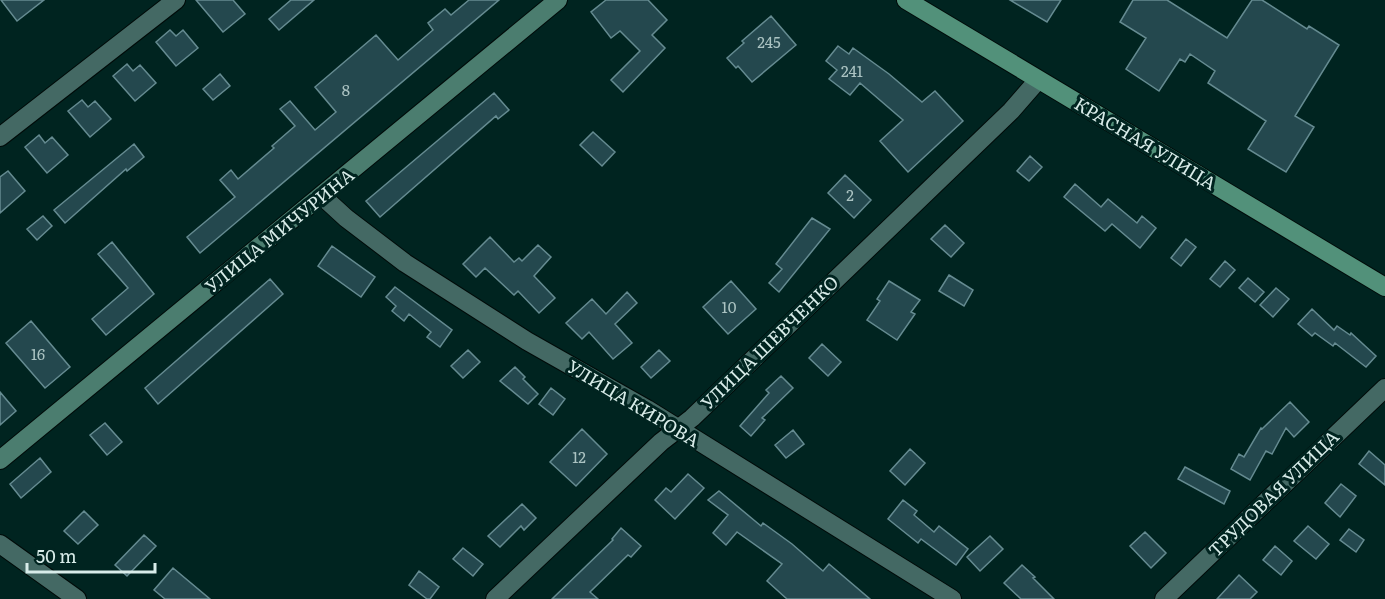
<svg xmlns="http://www.w3.org/2000/svg" width="1385" height="599" font-family="Literata,serif">
  <rect width="100%" height="100%" fill="#002420"/>
  <path fill="#24484e" stroke="#658b91" stroke-width="1.5" d="M1,0H44L17,21Z
    M196,0H233L245,14L223,32Z
    M291,0H314L279,30L269,19Z
    M469,0H499L200,253L187,237L235,197L220,180L231,170L238,179L274,148L272,146L295,126L280,109L290,101L315,130L336,112L315,87L376,35L398,60L433,30L428,23L445,9L451,15Z
    M606,0H648L667,20L652,35L665,48L623,92L611,80L640,51L620,31L611,38L591,12Z
    M1010,0H1061L1047,22Z
    M1133,0H1167L1227,38L1252,0H1262L1307,29L1309,26L1339,45L1295,116L1314,127L1286,172L1248,149L1266,121L1208,83L1215,71L1190,54L1185,62L1180,59L1159,91L1126,69L1146,38L1120,22Z
    M771,16L796,45L752,82L738,66L736,68L727,58L744,43L742,41Z
    M170,30L176,36L183,30L198,48L176,66L156,42Z
    M838,46L849,54L853,48L889,74L922,102L935,91L963,121L908,172L880,141L903,120L860,83L850,95L829,79L837,70L826,61Z
    M127,64L133,71L140,65L156,83L135,101L113,76Z
    M220,74L230,86L213,100L203,89Z
    M494,93L509,110L498,119L496,116L380,217L366,201Z
    M82,100L88,107L95,101L111,119L90,137L68,111Z
    M593,132L615,152L602,166L580,145Z
    M39,135L45,143L52,137L68,155L47,173L25,147Z
    M134,144L144,157L127,171L126,169L65,223L54,210Z
    M1030,156L1042,167L1029,181L1017,171Z
    M8,171L25,191L0,213V177Z
    M845,175L871,200L854,218L828,193Z
    M1075,184L1101,207L1108,199L1137,223L1142,216L1156,228L1140,248L1112,224L1105,231L1064,197Z
    M43,216L52,226L37,240L27,229Z
    M812,218L830,229L779,292L769,283L782,269L776,264Z
    M945,225L964,243L951,257L931,239Z
    M490,237L514,262L519,258L522,261L538,245L551,257L534,276L555,298L539,313L518,291L514,295L485,268L476,277L463,264Z
    M1186,239L1196,247L1181,266L1171,258Z
    M112,242L154,294L106,335L92,319L128,288L98,254Z
    M332,246L375,277L361,297L318,266Z
    M1225,261L1235,270L1220,287L1210,279Z
    M949,275L973,290L964,306L939,291Z
    M1248,278L1264,292L1255,302L1239,288Z
    M270,279L283,294L158,404L145,388Z
    M731,281L756,309L728,334L703,307Z
    M889,281L920,300L911,312L915,314L897,340L867,320L880,301L877,299Z
    M395,287L452,330L440,347L427,337L431,332L409,314L404,321L392,311L396,306L386,297Z
    M1276,288L1289,299L1273,317L1260,305Z
    M627,292L637,303L615,324L632,343L613,359L589,332L582,339L566,323L592,299L606,314Z
    M1312,309L1334,330L1337,326L1350,335L1351,333L1376,356L1366,367L1335,343L1333,346L1315,333L1312,336L1298,324Z
    M31,321L70,367L45,388L6,343Z
    M822,344L841,362L828,376L809,358Z
    M468,350L480,362L463,378L451,366Z
    M659,350L670,361L651,378L641,367Z
    M515,367L525,377L523,379L538,394L528,404L500,381Z
    M781,376L793,388L762,418L765,420L751,436L740,426L769,393L766,390Z
    M551,388L565,399L553,415L539,404Z
    M0,392L16,411L0,425Z
    M1290,402L1309,422L1294,437L1286,428L1272,454L1266,451L1250,480L1231,469L1239,454L1244,457L1261,428L1262,429Z
    M105,423L122,442L107,455L90,435Z
    M582,429L607,454L576,486L550,462Z
    M793,430L804,444L786,458L775,445Z
    M910,449L925,463L905,485L890,471Z
    M1369,451L1385,465V485L1359,464Z
    M40,458L51,472L21,498L10,484Z
    M1185,467L1230,491L1224,504L1178,479Z
    M688,474L704,488L675,519L655,500L666,488L671,492Z
    M1341,484L1356,496L1340,517L1325,503Z
    M719,491L761,526L763,523L792,544L823,571L829,564L870,599H787L767,581L782,564L737,532L726,545L713,533L728,515L708,500Z
    M903,500L917,511L914,515L934,532L939,526L968,549L956,565L921,539L918,543L888,519Z
    M522,504L536,518L524,530L521,526L500,547L488,536Z
    M84,511L98,525L78,544L64,531Z
    M1308,526L1329,544L1316,559L1294,541Z
    M621,528L641,546L631,557L628,555L590,592L598,599H552L613,540L612,539Z
    M1349,529L1364,540L1356,552L1340,540Z
    M1145,532L1166,553L1151,568L1130,546Z
    M144,535L156,546L127,576L115,565Z
    M990,536L1003,549L980,571L967,557Z
    M1275,546L1292,561L1281,575L1263,560Z
    M463,548L483,564L473,576L453,559Z
    M1022,565L1035,577L1033,578L1054,599H1021L1004,583Z
    M173,568L210,599H165L154,590Z
    M419,571L439,587L430,599H427L409,585Z
    M1239,575L1257,592L1250,599H1217Z"/>
  <g fill="none" stroke-linecap="round" stroke-linejoin="round">
    <defs>
      <path id="street" d="M0,137L176,0
        M322,196L346,218L405,263L527,341L647,409L952,599
        M0,544L77,599
        M495,599L661,442L692,418L1011,111L1038,80
        M1164,599L1385,388"/>
      <path id="secondary" d="M0,460L558,0"/>
      <path id="primary" d="M906,0L1385,287"/>
    </defs>
    <use href="#street" stroke="#000b09" stroke-width="20"/>
    <use href="#secondary" stroke="#000b09" stroke-width="20"/>
    <use href="#primary" stroke="#000b09" stroke-width="20"/>
    <use href="#street" stroke="#446964" stroke-width="18"/>
    <use href="#secondary" stroke="#4b7d6f" stroke-width="18"/>
    <use href="#primary" stroke="#52917a" stroke-width="18"/>
  </g>
  <g text-anchor="middle" stroke-width="6" stroke-linejoin="round" paint-order="stroke">
    <g font-size="15" fill="#abc3c2">
      <text x="769" y="48">245</text>
      <text x="852" y="77">241</text>
      <text x="346" y="96">8</text>
      <text x="850" y="201">2</text>
      <text x="729" y="313">10</text>
      <text x="38" y="360">16</text>
      <text x="579" y="463">12</text>
    </g>
    <g font-size="18" fill="#d8ece9" stroke="#002420">
      <text transform="translate(1145 144) rotate(31)" y="6">КРАСНАЯ УЛИЦА</text>
      <text transform="translate(280 231) rotate(-39)" y="6">УЛИЦА МИЧУРИНА</text>
      <text transform="translate(770 343) rotate(-44)" y="6">УЛИЦА ШЕВЧЕНКО</text>
      <text transform="translate(633 404) rotate(31)" y="6">УЛИЦА КИРОВА</text>
      <text transform="translate(1274 494) rotate(-44)" y="6">ТРУДОВАЯ УЛИЦА</text>
    </g>
  </g>
  <path d="M27 563v9h128v-9" fill="none" stroke="#d8ece9" stroke-width="3"/>
  <text x="36" y="563" font-size="18" fill="#d8ece9" stroke="#002420" stroke-width="4.5" paint-order="stroke">50 m</text>
</svg>
